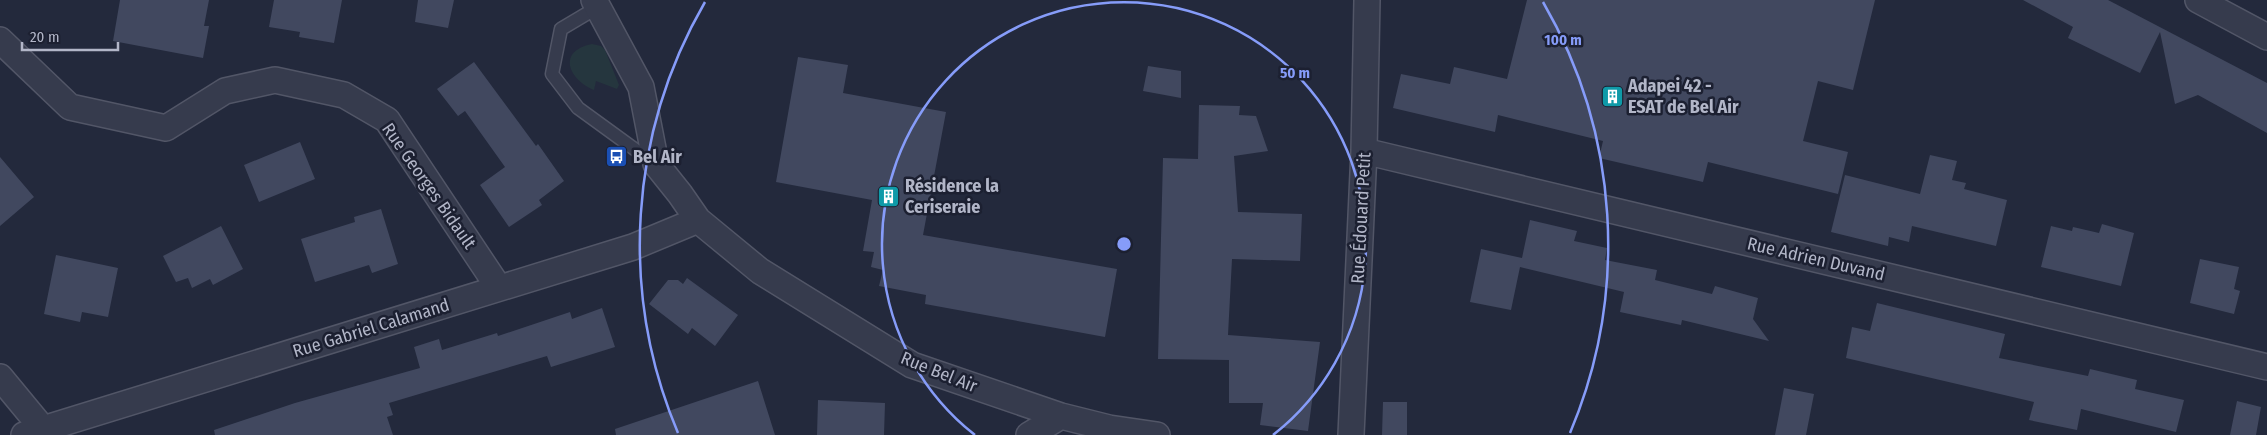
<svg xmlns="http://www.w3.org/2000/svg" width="2267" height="435" font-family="'Fira Sans Condensed',sans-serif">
  <rect width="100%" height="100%" fill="#23293c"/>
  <path fill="#25363e" d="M592,44L601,46L605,50L619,85L617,89L596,81L594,90C568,79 557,51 592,44Z"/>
  <path fill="#41485f" d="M120,0H209L204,26H209L203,58L113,41Z
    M274,0H342L334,43L299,37L300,32L269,27Z
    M418,0H454L448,28L415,22Z
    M1527,0H1875L1853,90L1818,81L1803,141L1848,152L1838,194L1708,162L1703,182L1599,158L1603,141L1498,115L1495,132L1393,108L1401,74L1450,84L1454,67L1507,79Z
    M2023,0H2108L2267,83V133L2198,95L2175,104L2160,32L2140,73L2068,38L2073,27Z
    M798,57L848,65L843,93L946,112L923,235L1117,269L1105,337L925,304L926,295L879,286L883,270L871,267L874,252L863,251L872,200L776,182Z
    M474,62L536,146L538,144L564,181L539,200L542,205L509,227L480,185L505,167L465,111L458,116L437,89Z
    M1148,66L1181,71V98L1143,91Z
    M1199,105L1240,106L1239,115L1256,116L1268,151L1234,156L1238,212L1302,214L1300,261L1232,259L1228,335L1320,342L1308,431L1260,425L1263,403H1229V360L1158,359L1163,158L1198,159Z
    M300,142L315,179L259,202L244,165Z
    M1930,155L1957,161L1952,180L1966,183L1964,189L2007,200L1996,246L1912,226L1909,242L1889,237L1888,246L1831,232L1845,175L1920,194Z
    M0,157L34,197L0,226Z
    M381,209L398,264L372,273L369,265L315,282L301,239L355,222L354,217Z
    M1530,220L1577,231L1574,241L1607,248L1605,260L1657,270L1655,280L1712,294L1715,286L1758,298L1753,319L1769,341L1682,320L1681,325L1620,312L1624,292L1520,267L1511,310L1470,302L1481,249L1522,258Z
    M2102,224L2134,233L2121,286L2041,267L2051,226L2072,231L2073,227L2099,233Z
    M221,226L243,269L213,285L210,279L192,288L188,278L176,282L163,256Z
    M56,255L118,268L108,317L82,312L80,322L44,314Z
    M2200,259L2239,267L2234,289L2240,291L2234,314L2190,303Z
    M687,278L738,315L715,346L692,328L688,334L649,304L668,280H678L683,284Z
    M1877,303L2005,334L1999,358L2088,376L2090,369L2137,380L2135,389L2184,400L2176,432L2081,409L2077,430L2029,420L2034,402L1846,358L1852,327L1870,331Z
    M602,308L615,347L551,367L547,356L389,403L393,415L387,417L393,435H215L214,430L295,403L420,368L414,347L439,339L442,350L497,333L498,336L570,312L572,319Z
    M758,381L775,435H616L615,429Z
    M1784,388L1814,394L1806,435H1775Z
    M818,400L885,403L884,435H817Z
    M2237,401L2261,407L2256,435H2230Z
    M1383,402H1407V435H1382Z"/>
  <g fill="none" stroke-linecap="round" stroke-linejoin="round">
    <defs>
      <path id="service" d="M598,7L561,29L552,74L578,108L655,164"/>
      <path id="minor" d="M594,0L641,87L656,164L680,194L698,220L760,271L912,365L1061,416L1109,428L1157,435
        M2198,0L2267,37
        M0,40L70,107L166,128L225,91L275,80L344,95L387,120L499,288
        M1364,151L2267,367
        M0,377L43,429
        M24,435L633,247L698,220
        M1029,435L1061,416
        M1351,435L1364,151L1367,0"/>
    </defs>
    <use href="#service" stroke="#525667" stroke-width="15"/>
    <use href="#minor" stroke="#525667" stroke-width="28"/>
    <use href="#service" stroke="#363b4d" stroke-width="12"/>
    <use href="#minor" stroke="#363b4d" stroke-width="25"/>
  </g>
  <g fill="none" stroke="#869cf9" stroke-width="2.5">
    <path d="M975 435A242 242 0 1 1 1273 435"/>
    <path d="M678 433A484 484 0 0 1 705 2M1543 2A484 484 0 0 1 1570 433"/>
  </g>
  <defs>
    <symbol id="building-square" viewBox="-11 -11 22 22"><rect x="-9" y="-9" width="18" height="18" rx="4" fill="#0f9aa8" stroke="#1c2031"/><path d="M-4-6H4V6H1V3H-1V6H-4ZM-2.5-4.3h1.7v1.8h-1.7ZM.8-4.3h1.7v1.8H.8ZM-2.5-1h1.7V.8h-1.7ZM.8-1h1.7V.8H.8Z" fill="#fff"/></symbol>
    <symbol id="bus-square" viewBox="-11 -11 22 22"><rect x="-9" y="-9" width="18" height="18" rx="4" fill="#1a4fb4" stroke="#1c2031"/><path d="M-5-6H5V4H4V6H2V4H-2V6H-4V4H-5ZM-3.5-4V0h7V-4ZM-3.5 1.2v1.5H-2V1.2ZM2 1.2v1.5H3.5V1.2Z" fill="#fff"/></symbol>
  </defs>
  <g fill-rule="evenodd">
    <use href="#building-square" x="1600" y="84" width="25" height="25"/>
    <use href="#bus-square" x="604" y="144" width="25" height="25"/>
    <use href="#building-square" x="876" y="184" width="25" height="25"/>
  </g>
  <g text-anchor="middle" stroke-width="5" stroke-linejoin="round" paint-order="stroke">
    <g font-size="18" font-weight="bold" fill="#b2b6c8" stroke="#1c2031" text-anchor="start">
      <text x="1628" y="92">Adapei 42 -<tspan x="1628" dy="21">ESAT de Bel Air</tspan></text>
      <text x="633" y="163">Bel Air</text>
      <text x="905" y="192">Résidence la<tspan x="905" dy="21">Ceriseraie</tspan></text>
    </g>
    <g font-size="18" fill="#b2b6c8" stroke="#1c2031">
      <text transform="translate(429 186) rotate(55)" y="6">Rue Georges Bidault</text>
      <text transform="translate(1361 218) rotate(-87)" y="6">Rue Édouard Petit</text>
      <text transform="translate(1816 259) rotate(13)" y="6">Rue Adrien Duvand</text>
      <text transform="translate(371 328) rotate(-17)" y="6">Rue Gabriel Calamand</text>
      <text transform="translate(939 372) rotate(22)" y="6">Rue Bel Air</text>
    </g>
  </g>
  <circle cx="1124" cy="244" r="8" fill="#869cf9" stroke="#1c2031" stroke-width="2.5"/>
  <g font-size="15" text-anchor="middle" font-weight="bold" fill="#869cf9" stroke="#1c2031" stroke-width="5" stroke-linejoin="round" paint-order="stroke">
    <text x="1563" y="45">100 m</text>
    <text x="1295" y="78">50 m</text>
  </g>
  <path d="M22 42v8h96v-8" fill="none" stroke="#b2b6c8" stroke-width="2.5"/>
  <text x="30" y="42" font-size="15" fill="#b2b6c8" stroke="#1c2031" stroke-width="4" paint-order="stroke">20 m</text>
</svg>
